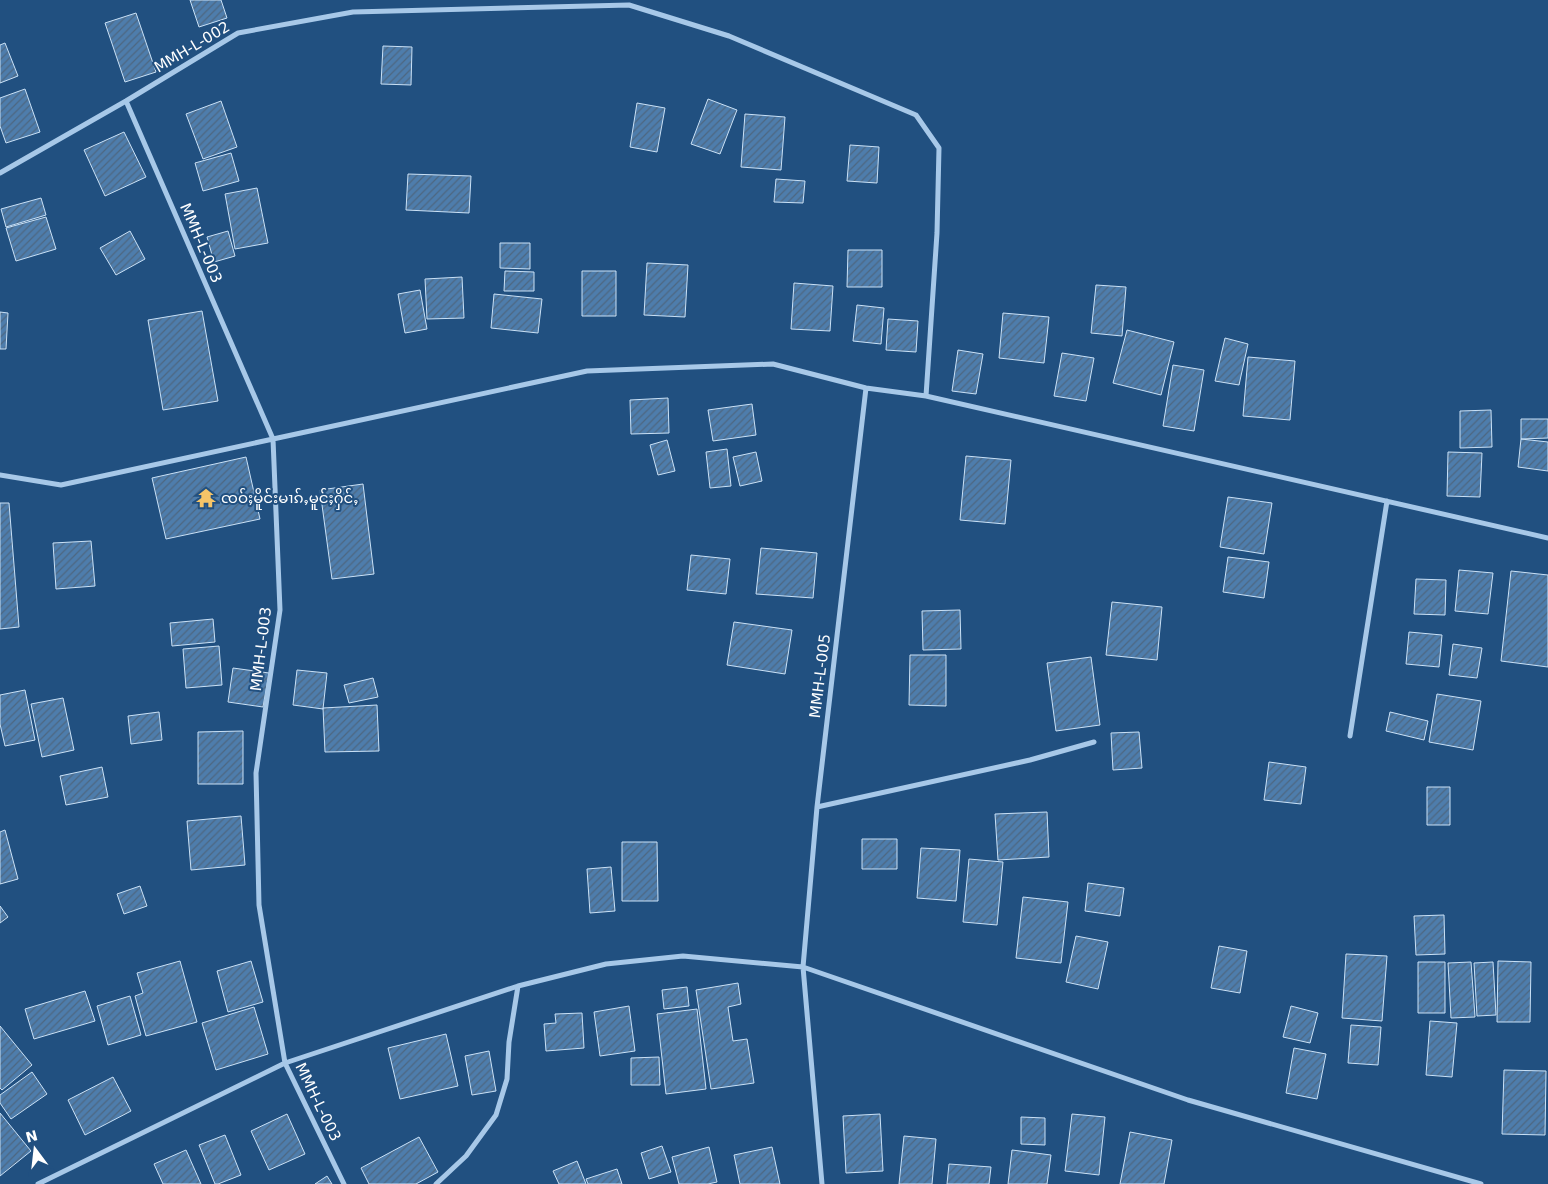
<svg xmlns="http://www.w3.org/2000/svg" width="1548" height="1184" font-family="'DejaVu Sans','Noto Sans Myanmar',sans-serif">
  <defs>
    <pattern id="building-hatch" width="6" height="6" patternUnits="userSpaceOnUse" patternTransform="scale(1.25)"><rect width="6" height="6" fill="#4e7dac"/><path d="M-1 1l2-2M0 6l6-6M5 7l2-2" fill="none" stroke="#4d6781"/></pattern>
  </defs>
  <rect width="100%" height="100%" fill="#215080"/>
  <path fill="url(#building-hatch)" stroke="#cae1f6" d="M190,0H221L227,18L199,27Z
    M136,13L156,72L125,82L105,23Z
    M5,43L18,76L0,83V45Z
    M383,46L412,47L411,85L381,84Z
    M25,89L40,132L6,143L0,126V98Z
    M708,99L737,110L720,154L691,144Z
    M221,101L237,147L203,159L186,114Z
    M637,103L665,108L657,152L630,147Z
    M745,114L785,117L781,170L741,167Z
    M124,132L146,177L105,196L84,150Z
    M850,145L879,147L877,183L847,181Z
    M231,153L239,181L203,191L195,163Z
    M408,174L471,176L469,213L406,210Z
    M776,179L805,181L803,203L774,202Z
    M257,188L268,243L235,249L225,194Z
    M41,198L46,215L6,227L1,209Z
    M46,217L56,249L16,261L6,228Z
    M130,231L145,259L116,275L100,248Z
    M228,231L235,256L214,262L207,237Z
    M500,243H530V269L500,268Z
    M848,250H882V287H847Z
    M647,263L688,265L685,317L644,315Z
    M505,271L534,272V291H504Z
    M582,271H616V316H582Z
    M462,277L464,318L427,319L425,279Z
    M794,283L833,286L830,331L791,329Z
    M1096,285L1126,287L1122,336L1091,333Z
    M420,290L427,329L405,333L398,294Z
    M494,294L542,299L538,333L491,328Z
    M857,305L884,308L881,344L853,341Z
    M202,311L218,401L163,410L148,320Z
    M0,312L8,313L6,349H0Z
    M1003,313L1049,317L1044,363L999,358Z
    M888,319L918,321L916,352L886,350Z
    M1127,330L1174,342L1161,395L1113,383Z
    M1225,338L1248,344L1239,385L1215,381Z
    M958,350L983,354L976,394L952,391Z
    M1062,353L1094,358L1086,401L1054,396Z
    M1248,357L1295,361L1290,420L1243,416Z
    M1173,365L1204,370L1194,431L1163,426Z
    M668,398L669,433L631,434L630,400Z
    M752,404L756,435L713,441L708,410Z
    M1491,410L1492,447L1460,448V411Z
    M1521,419H1548V438L1521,439Z
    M1521,439L1548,442V471L1518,467Z
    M667,440L675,471L658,475L650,445Z
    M727,449L731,486L710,488L706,452Z
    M756,452L762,481L740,486L733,457Z
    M1448,452L1482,453L1480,497L1447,496Z
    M966,456L1011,460L1005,524L960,520Z
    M246,457L260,519L166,539L152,478Z
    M363,484L374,574L332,579L320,490Z
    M1228,497L1272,503L1264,554L1220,547Z
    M0,503H9L19,627L0,629Z
    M91,541L95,586L56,589L53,543Z
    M761,548L817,553L813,598L756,594Z
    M691,555L730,559L726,594L687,590Z
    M1228,557L1269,562L1264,598L1223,592Z
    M1459,570L1493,573L1488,614L1455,611Z
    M1511,571L1548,575V667L1501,661Z
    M1416,579L1446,580L1445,615L1414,614Z
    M1112,602L1162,607L1157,660L1106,655Z
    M960,610L961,649L923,650L922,611Z
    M213,619L215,642L172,646L170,623Z
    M734,622L792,630L785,674L727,665Z
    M1409,632L1442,635L1439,667L1406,664Z
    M1453,644L1482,648L1477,678L1449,675Z
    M219,646L222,685L186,688L183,649Z
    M910,655H946V706L909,705Z
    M1091,657L1100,725L1056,731L1047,663Z
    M233,668L269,673L263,707L228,702Z
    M297,670L327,673L323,709L293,705Z
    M373,678L378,697L349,703L344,685Z
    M25,690L35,740L5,746L0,724V695Z
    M1437,694L1481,701L1473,750L1429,742Z
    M63,698L74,750L42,757L31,704Z
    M377,705L379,751L325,752L323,708Z
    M159,712L162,740L131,744L128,716Z
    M1390,712L1428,721L1424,740L1386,731Z
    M243,731V784H198V732Z
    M1139,732L1142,768L1113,770L1111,733Z
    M1269,762L1306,767L1301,804L1264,800Z
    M102,767L108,797L66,805L60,776Z
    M1427,787H1450V825H1427Z
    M1047,812L1049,857L998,860L995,814Z
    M241,816L245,865L191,870L187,821Z
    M5,830L18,879L0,884V832Z
    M862,839H897V869H862Z
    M622,842H657L658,901H622Z
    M921,848L960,850L956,901L917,898Z
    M969,859L1003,862L997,925L963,922Z
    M611,867L615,911L590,913L587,869Z
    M1088,883L1124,888L1120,916L1085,911Z
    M140,886L147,906L124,914L117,894Z
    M1023,897L1068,902L1061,963L1016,958Z
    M0,906L8,917L0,923Z
    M1444,915L1445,954L1416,955L1414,916Z
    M1076,936L1108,942L1098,989L1066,982Z
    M1219,946L1247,951L1240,993L1211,988Z
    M1346,954L1387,956L1382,1021L1342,1018Z
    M180,961L197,1022L146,1036L135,996L143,993L137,973Z
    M251,961L263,1002L228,1012L217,971Z
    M1498,961L1531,962L1530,1022H1497Z
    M1418,962H1445V1013H1418Z
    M1471,962L1475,1017L1451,1018L1448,963Z
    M1493,962L1496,1015L1477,1016L1474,963Z
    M738,983L741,1004L728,1007L733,1041L747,1039L754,1083L711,1089L696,990Z
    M687,987L689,1006L664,1009L662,990Z
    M85,991L95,1021L34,1039L25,1009Z
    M130,996L141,1035L108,1045L97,1006Z
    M629,1006L635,1051L600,1056L594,1012Z
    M1291,1006L1318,1013L1310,1043L1283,1037Z
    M254,1007L268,1054L216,1070L202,1023Z
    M697,1009L706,1089L666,1094L657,1014Z
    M582,1013L584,1048L546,1051L544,1024L556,1023L555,1014Z
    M1430,1021L1457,1023L1452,1077L1426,1075Z
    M1351,1025L1381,1027L1378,1065L1348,1063Z
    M0,1026L32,1065L2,1090L0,1088Z
    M446,1034L458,1086L400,1099L388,1048Z
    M1294,1048L1326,1054L1317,1099L1286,1093Z
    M489,1051L496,1091L472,1095L465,1056Z
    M659,1057L660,1085H631V1058Z
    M1504,1070L1546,1071L1545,1135L1502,1134Z
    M32,1072L47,1094L11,1119L0,1103V1095Z
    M113,1077L131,1111L85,1135L68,1100Z
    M0,1113L31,1151L0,1176Z
    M287,1114L305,1154L269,1170L251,1131Z
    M880,1114L883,1171L846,1173L843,1116Z
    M1072,1114L1105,1117L1099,1175L1065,1171Z
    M1021,1117L1045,1118V1145L1021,1144Z
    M1130,1132L1172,1140L1164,1184H1120Z
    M225,1135L241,1175L218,1184H215L199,1145Z
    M904,1136L936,1139L932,1184H899Z
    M419,1137L438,1172L416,1184H369L361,1168Z
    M662,1146L671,1172L649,1179L641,1153Z
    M709,1147L717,1182L708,1184H679L672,1157Z
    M772,1147L780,1184H740L734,1155Z
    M186,1150L201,1184H163L154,1164Z
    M1012,1150L1051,1155L1047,1184H1008Z
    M577,1161L586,1184H559L553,1171Z
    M949,1164L991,1167L989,1184H947Z
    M617,1169L622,1184H588L586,1179Z
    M327,1176L332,1184H315Z"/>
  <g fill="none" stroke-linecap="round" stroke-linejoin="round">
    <path stroke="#a7c8e8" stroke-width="5" d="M126,101L273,439L280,610L256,773L259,905L285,1063L344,1184
      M0,173L126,101L238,33L353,12L629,5L729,36L916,115L939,148L937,233L926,396
      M0,475L61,485L587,371L773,364L866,388L926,396L1548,538
      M1350,736L1387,501
      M817,807L1030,760L1094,742
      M38,1184L285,1063L518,986L606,964L683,956L803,967L1188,1100L1481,1184
      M436,1184L466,1156L496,1115L507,1079L509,1042L518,986
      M822,1184L803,967L817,807L866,388"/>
  </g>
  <defs>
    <symbol id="temple-bare" viewBox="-9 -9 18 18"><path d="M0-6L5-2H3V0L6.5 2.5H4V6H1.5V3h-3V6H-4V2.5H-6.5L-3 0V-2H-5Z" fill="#f4c468" stroke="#215080" stroke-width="2.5" paint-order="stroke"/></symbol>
  </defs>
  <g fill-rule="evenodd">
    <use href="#temple-bare" x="192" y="484" width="28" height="28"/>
  </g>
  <g text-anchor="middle" stroke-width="4" stroke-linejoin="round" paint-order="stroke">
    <g font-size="15" fill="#fff" stroke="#215080">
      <text transform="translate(192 47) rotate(-31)" y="5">MMH-L-002</text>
      <text transform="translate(201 243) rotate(67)" y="5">MMH-L-003</text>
      <text transform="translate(261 649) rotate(-83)" y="5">MMH-L-003</text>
      <text transform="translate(820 676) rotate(-83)" y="5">MMH-L-005</text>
      <text transform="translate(318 1102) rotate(64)" y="5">MMH-L-003</text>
    </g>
    <g font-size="15" fill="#fff" stroke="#215080" text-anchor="start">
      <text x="221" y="503">ၸဝ်ႈမိူင်းမၢၵ်ႇမူင်ႈႁိင်ႇ</text>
    </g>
  </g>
  <g transform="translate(35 1149) rotate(345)" stroke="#215080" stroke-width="4" paint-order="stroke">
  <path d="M0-4L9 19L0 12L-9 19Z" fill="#ffffff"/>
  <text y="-8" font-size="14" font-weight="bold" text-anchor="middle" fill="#ffffff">N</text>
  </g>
</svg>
